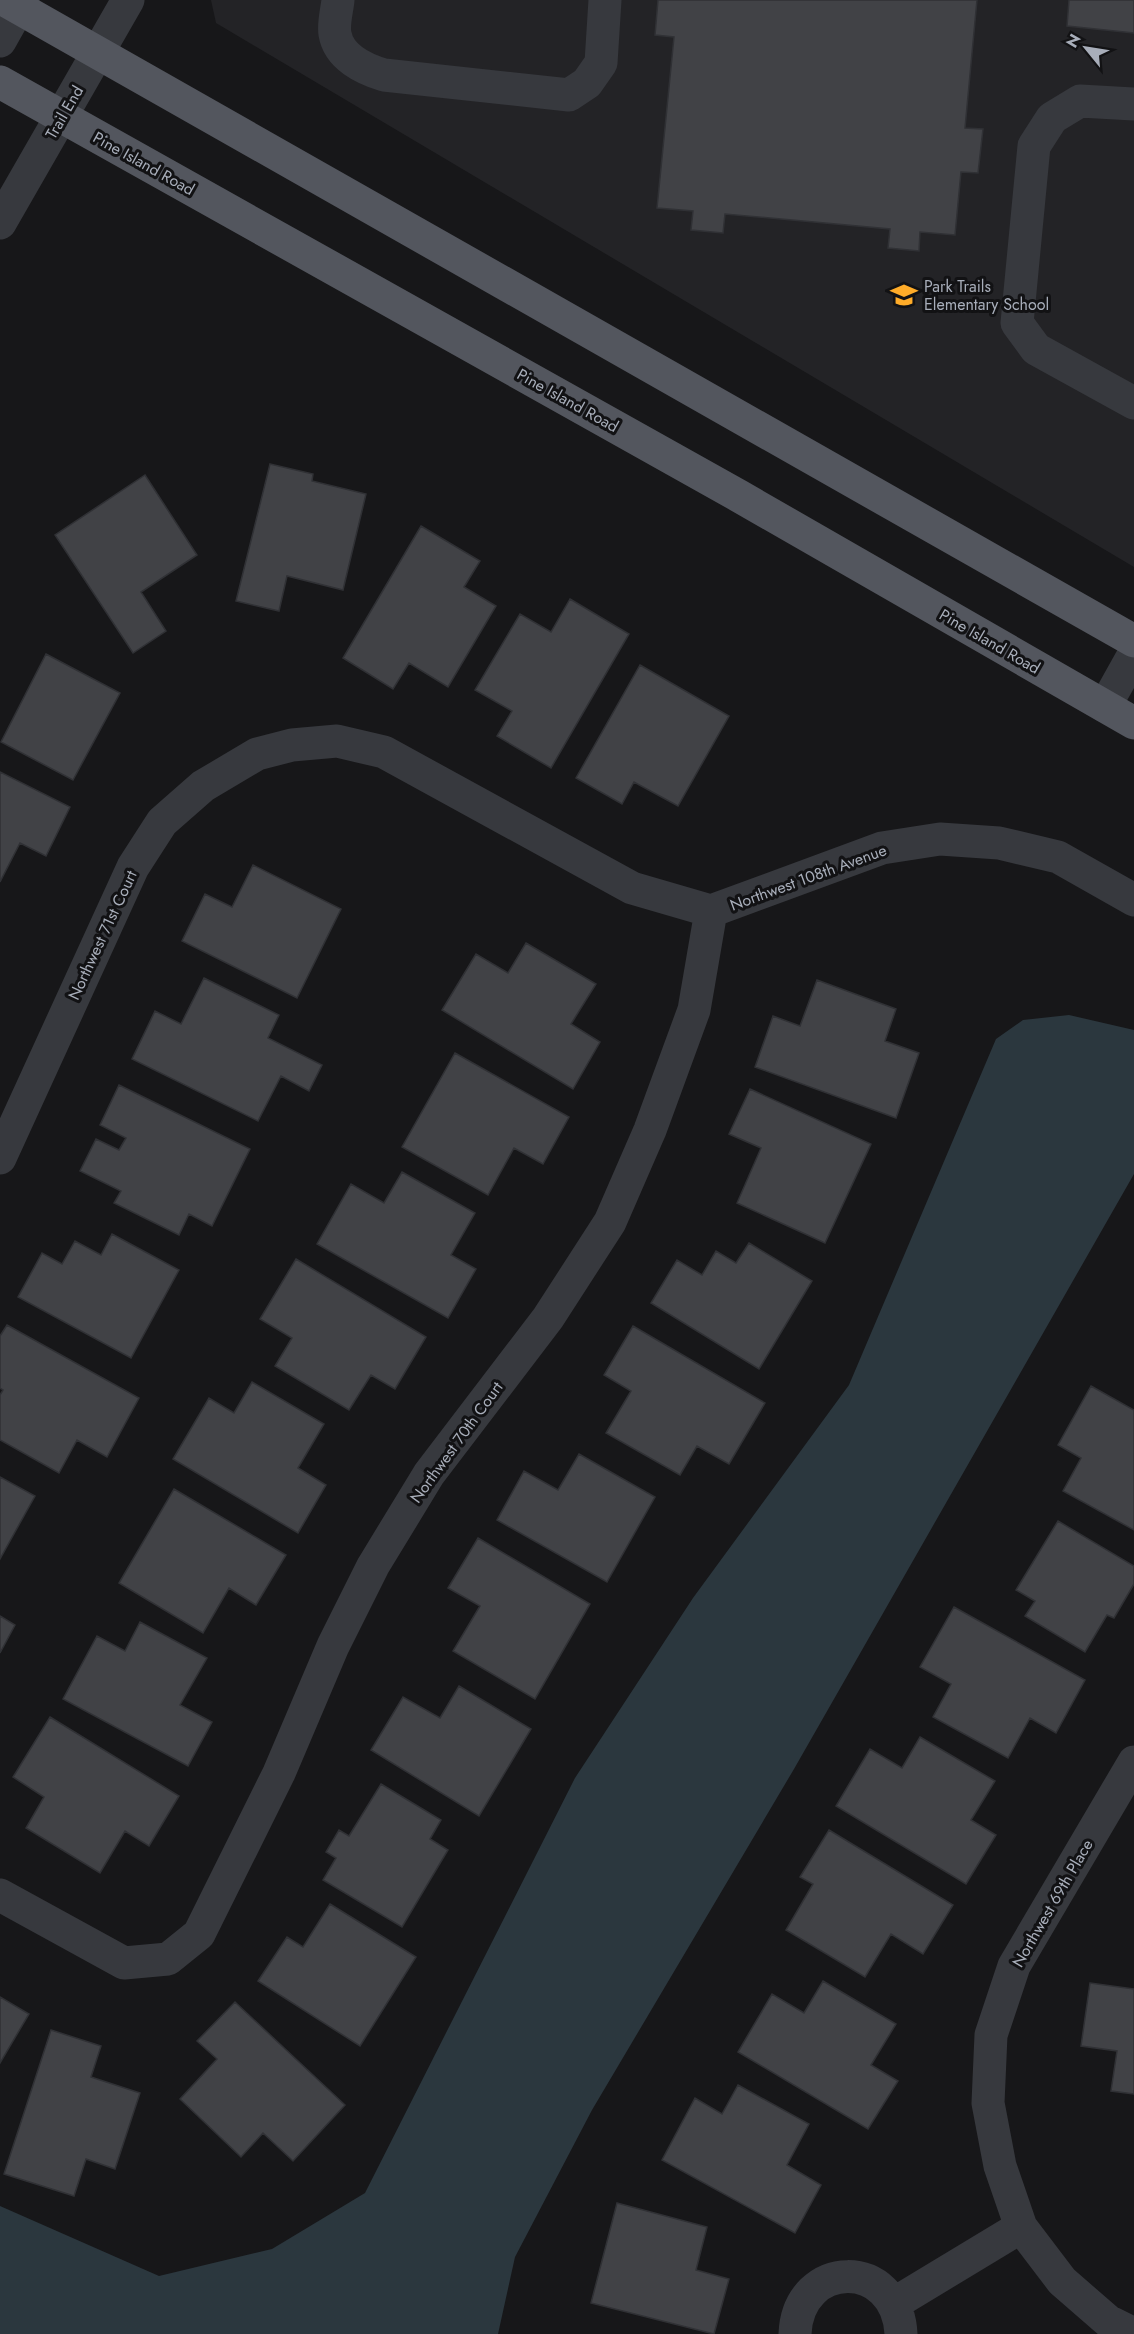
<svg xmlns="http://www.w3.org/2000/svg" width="1134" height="2334" font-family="Jost,sans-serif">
  <rect width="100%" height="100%" fill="#171719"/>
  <path fill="#232326" d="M211,0H1134V567L216,23Z"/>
  <path fill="#2b373e" d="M1069,1015L1134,1030V1174L794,1769L592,2110L515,2257L498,2334H0V2206L159,2276L272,2249L365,2193L575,1778L693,1598L849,1385L996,1039L1023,1020Z"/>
  <path fill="#414246" stroke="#303135" stroke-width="1.5" d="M658,0H977L965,128L983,129L978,173L961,172L955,235L920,232L919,251L888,248L890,229L725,214L723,233L691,230L693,211L657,208L674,37L655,35Z
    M1069,0H1134V33L1067,26Z
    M270,464L313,474L312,481L366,494L343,590L287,576L279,611L236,601Z
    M145,475L197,555L141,592L166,631L133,653L55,535Z
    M421,526L480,561L464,587L496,606L448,687L409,663L393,689L343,658Z
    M570,599L629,634L551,768L497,736L512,711L475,690L520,614L551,632Z
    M46,654L120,693L73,780L1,742Z
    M640,665L729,716L678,806L634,782L622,804L576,778Z
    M0,772L70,807L46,856L20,843L0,882Z
    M253,865L341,909L297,998L182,941L205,894L232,907Z
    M526,943L596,984L571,1024L600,1042L573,1089L442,1010L476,954L508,973Z
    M204,978L279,1015L268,1038L322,1065L309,1091L281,1076L258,1121L132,1059L155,1011L181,1024Z
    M817,980L896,1009L885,1041L919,1053L896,1118L755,1067L773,1016L800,1026Z
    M455,1053L569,1117L543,1164L514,1148L488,1195L402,1147Z
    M119,1085L250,1149L212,1226L189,1214L179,1235L114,1203L121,1191L80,1171L96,1139L119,1150L126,1138L100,1125Z
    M750,1089L871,1144L825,1243L737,1203L761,1148L729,1134Z
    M402,1172L475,1213L451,1255L476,1269L448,1318L317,1244L351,1184L384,1203Z
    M112,1234L179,1270L131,1358L18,1297L42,1253L62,1264L75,1241L101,1255Z
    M749,1243L812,1281L759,1369L651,1303L677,1260L702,1275L716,1251L736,1263Z
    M296,1259L426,1337L395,1389L371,1375L349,1410L275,1366L292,1338L260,1319Z
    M7,1325L139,1398L107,1457L77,1440L59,1473L0,1440V1395L3,1390L0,1388V1336Z
    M633,1326L765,1403L729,1464L697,1446L680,1475L606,1433L631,1391L604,1375Z
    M252,1382L324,1424L298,1468L326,1485L298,1533L173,1459L209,1398L234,1413Z
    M1091,1386L1134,1410V1530L1063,1491L1081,1458L1058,1445Z
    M579,1454L655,1497L607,1582L497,1520L524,1471L558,1490Z
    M0,1477L35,1496L0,1559Z
    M174,1489L286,1555L256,1605L229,1588L203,1633L119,1583Z
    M1058,1521L1134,1566V1584L1114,1618L1107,1615L1085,1652L1025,1616L1035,1601L1016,1590Z
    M478,1538L590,1604L535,1699L453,1651L480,1606L448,1588Z
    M954,1607L1085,1680L1056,1733L1030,1718L1008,1758L933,1717L951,1684L920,1667Z
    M0,1616L15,1625L0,1653Z
    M140,1622L207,1658L180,1705L212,1722L188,1766L63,1699L97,1636L125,1651Z
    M459,1686L531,1729L479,1816L371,1750L403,1697L440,1718Z
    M50,1717L179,1796L149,1846L125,1831L100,1873L26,1828L44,1797L13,1777Z
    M920,1737L995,1781L971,1820L996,1835L966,1884L836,1806L870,1749L902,1768Z
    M381,1784L441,1820L430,1839L448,1850L402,1927L323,1880L336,1858L326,1852L339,1830L349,1836Z
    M829,1830L953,1905L923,1954L891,1934L865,1977L786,1930L813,1884L800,1877Z
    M330,1904L416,1957L360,2046L258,1981L287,1937L303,1947Z
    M823,1981L896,2024L871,2065L898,2081L868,2129L738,2052L772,1994L804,2013Z
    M1090,1983L1134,1989V2094L1111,2091L1117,2051L1081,2046Z
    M0,1997L29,2014L0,2063Z
    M235,2002L345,2105L293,2161L263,2133L241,2157L180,2099L217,2059L197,2041Z
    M51,2030L101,2046L91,2077L140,2093L115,2169L86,2159L74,2196L4,2174Z
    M738,2085L809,2124L787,2165L821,2185L795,2233L662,2160L695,2098L722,2114Z
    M617,2203L707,2227L696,2270L729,2279L714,2334L591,2303Z"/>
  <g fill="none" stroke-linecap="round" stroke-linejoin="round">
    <path stroke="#37393e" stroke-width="33" d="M338,0C337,10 333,24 335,34C339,57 364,69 384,75L569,95L587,83L601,63L605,0
      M0,41L23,0
      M1134,104L1080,101L1052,118L1034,146L1017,323L1036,349L1134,403
      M0,223L128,0
      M1105,706L1134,654
      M0,1158L133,867L162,822L203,786L257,754L292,745L337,741L384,752L632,888L711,911L882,848L940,839L999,843L1058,857L1134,900
      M0,1895L124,1963L168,1959L199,1934L279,1773L333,1646L373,1566L429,1474L548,1318L610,1222L650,1130L694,1010L711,911
      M895,2303L1021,2227
      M795,2334C798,2258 897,2257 901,2334
      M1134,2334L1108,2321L1062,2281L1021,2227L1000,2166L988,2103L991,2035L1014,1966L1134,1762"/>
    <path stroke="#53565e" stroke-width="33" d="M5,0L1134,641
      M0,82L739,496L1134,723"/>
  </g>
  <defs>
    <symbol id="school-bare" viewBox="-9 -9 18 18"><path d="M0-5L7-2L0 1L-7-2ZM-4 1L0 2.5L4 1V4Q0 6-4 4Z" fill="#ffac29" stroke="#121214" stroke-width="2.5" paint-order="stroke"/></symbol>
  </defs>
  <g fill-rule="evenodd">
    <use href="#school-bare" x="885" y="276" width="38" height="38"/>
  </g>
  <g text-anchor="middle" stroke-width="6" stroke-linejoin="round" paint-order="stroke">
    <g font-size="16" fill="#a8aeba" stroke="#121214">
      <text transform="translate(64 112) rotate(-60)" y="6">Trail End</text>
      <text transform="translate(144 163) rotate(29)" y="6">Pine Island Road</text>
      <text transform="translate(568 400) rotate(29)" y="6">Pine Island Road</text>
      <text transform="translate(990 641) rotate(30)" y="6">Pine Island Road</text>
      <text transform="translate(808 877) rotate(-20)" y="6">Northwest 108th Avenue</text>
      <text transform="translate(102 935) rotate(-65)" y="6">Northwest 71st Court</text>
      <text transform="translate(456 1442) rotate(-54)" y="6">Northwest 70th Court</text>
      <text transform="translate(1052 1903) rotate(-60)" y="6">Northwest 69th Place</text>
    </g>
    <g font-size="16" fill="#a8aeba" stroke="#121214" text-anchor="start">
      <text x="924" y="292">Park Trails<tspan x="924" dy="18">Elementary School</tspan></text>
    </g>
  </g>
  <g transform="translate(1086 48) rotate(300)" stroke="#121214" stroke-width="4.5" paint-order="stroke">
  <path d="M0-4.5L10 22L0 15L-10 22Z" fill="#a8aeba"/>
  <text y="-9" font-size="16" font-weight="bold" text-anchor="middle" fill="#a8aeba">N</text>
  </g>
</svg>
